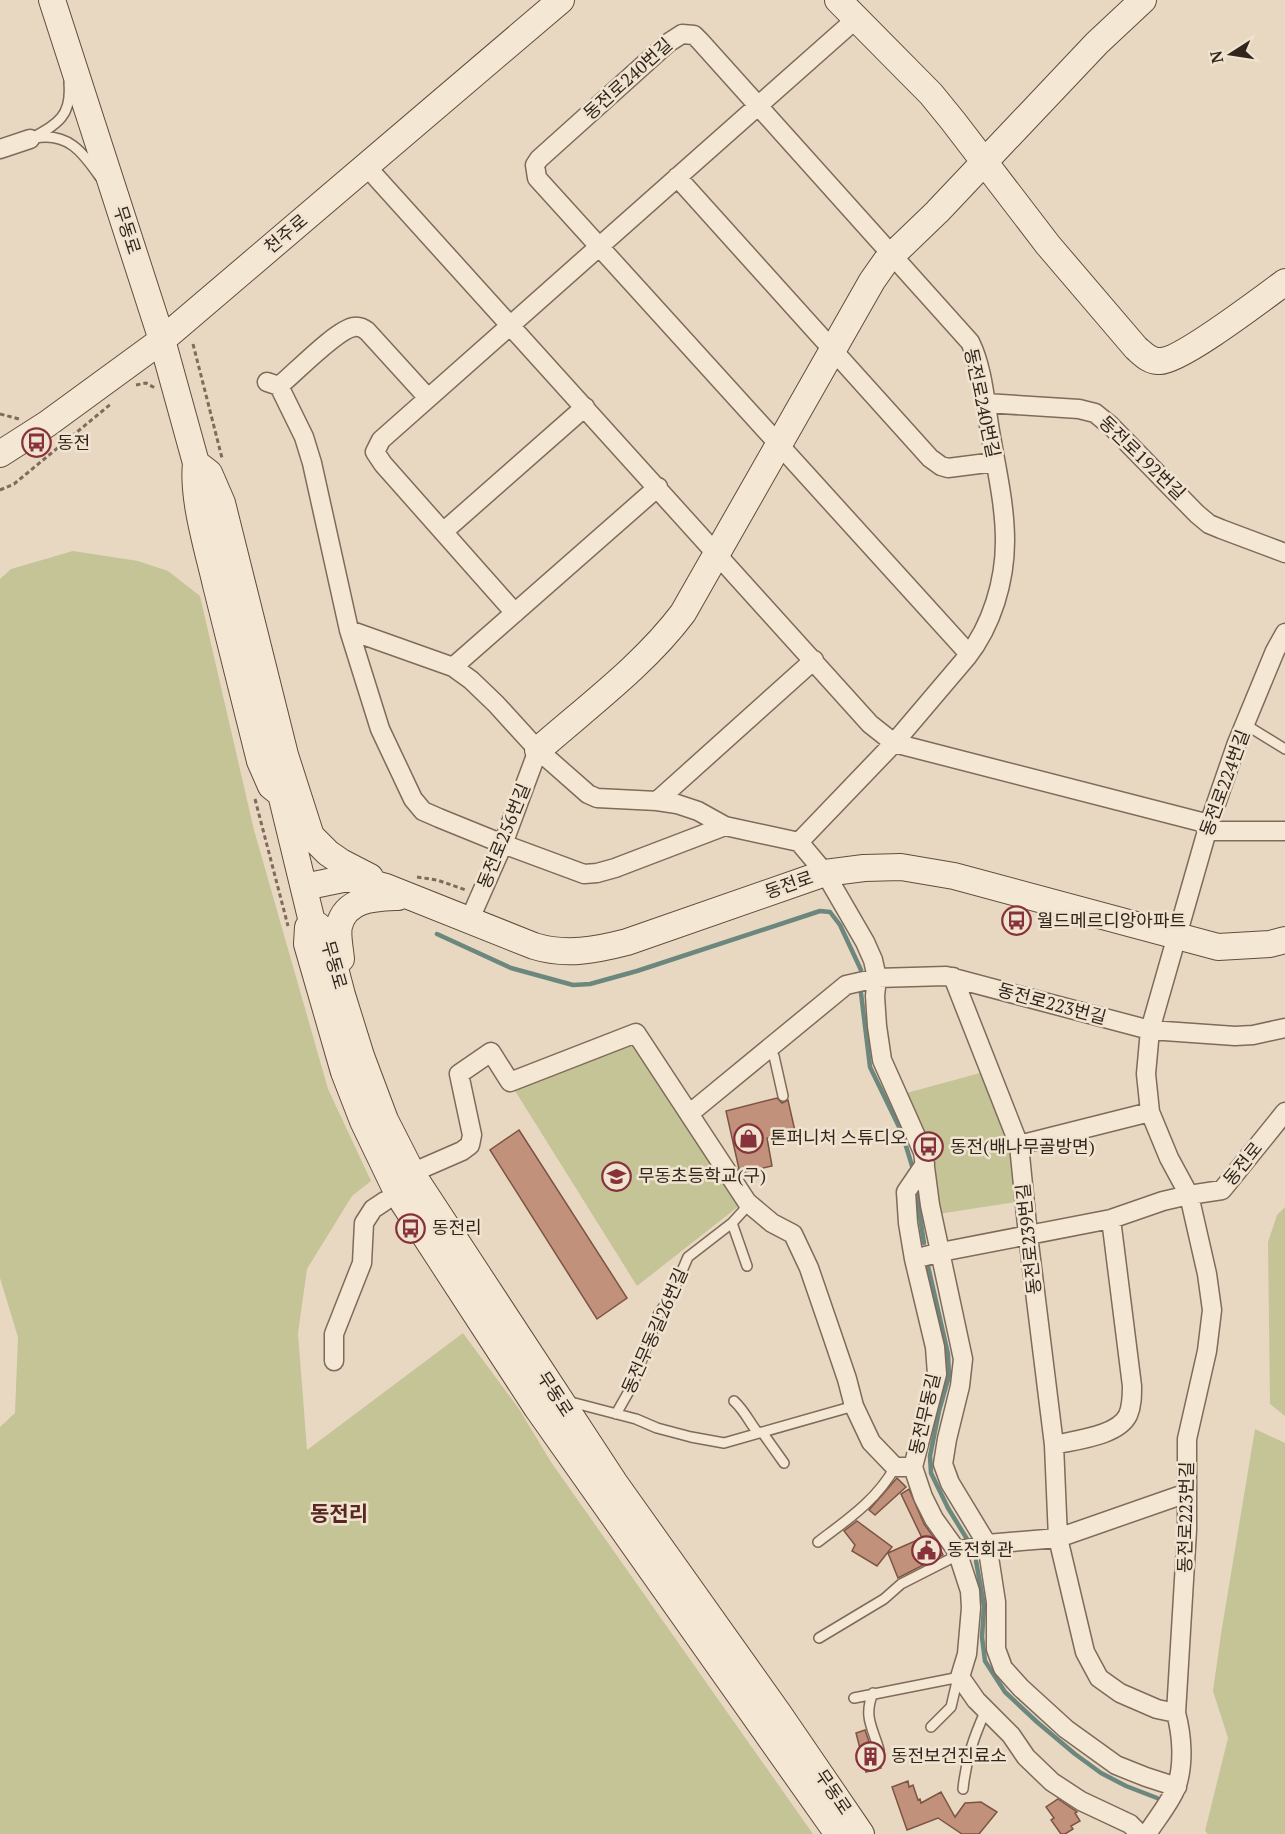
<svg xmlns="http://www.w3.org/2000/svg" width="1285" height="1834" font-family="'PT Serif','Noto Sans KR',serif">
  <rect width="100%" height="100%" fill="#e8d8c1"/>
  <path fill="#c4c497" d="M73,551L138,561L168,571L200,596L254,830L328,1089L371,1181L352,1196L307,1269L298,1333L307,1450L463,1333L519,1409L551,1462L813,1834H0V1427L15,1413L18,1337L0,1278V579L11,569Z
    M635,1037L744,1202L637,1286L512,1086Z
    M980,1073L1009,1140L1016,1202L938,1214L934,1156L903,1094Z
    M1285,1207V1416L1270,1404L1268,1242L1277,1215Z
    M1255,1429L1285,1443V1834H1208L1205,1831L1228,1738L1213,1691L1221,1634Z"/>
  <g fill="none" stroke-linecap="round" stroke-linejoin="round">
    <path stroke="#6c877e" stroke-width="4.5" d="M437,934L511,968L573,985L590,984L637,971L820,911L830,912L840,925L861,970
      M861,993L870,1067L902,1133L913,1169
      M916,1190L924,1243
      M928,1266L948,1354L949,1376L939,1411L930,1456L931,1473L948,1508L967,1539
      M976,1561L984,1606L982,1637L985,1661L1005,1692L1037,1722L1075,1754L1101,1773L1126,1786L1157,1798"/>
  </g>
  <path fill="#c2917b" stroke="#7c5443" stroke-width="1.5" d="M777,1098L782,1103L788,1100L795,1131L767,1138L772,1166L741,1173L739,1169L726,1111Z
    M519,1130L627,1298L597,1319L490,1150Z
    M897,1478L906,1487L875,1515L869,1510Z
    M909,1489L924,1524L937,1542L943,1555L898,1578L888,1553L922,1538L901,1494Z
    M857,1521L892,1547L877,1566L852,1551L855,1545L844,1531Z
    M865,1730L873,1753L878,1757L881,1768L866,1772L856,1733Z
    M908,1781L909,1787L913,1785L918,1800L920,1799L921,1803L941,1792L955,1817L965,1803L981,1802L997,1812L979,1834H962L938,1818L907,1830L892,1787Z
    M1058,1799L1077,1812L1075,1813L1080,1821L1071,1826L1073,1829L1065,1834H1061L1051,1820L1054,1818L1046,1807Z"/>
  <g fill="none" stroke-linecap="round" stroke-linejoin="round">
    <defs>
      <path id="lane" d="M35,138C69,132 83,153 100,177
        M30,139C57,124 72,117 69,83
        M1246,725L1285,749
        M766,1050L774,1056L783,1096
        M732,1223L747,1266
        M567,1401L636,1419L657,1428L691,1437L724,1443L854,1406
        M734,1401C745,1411 749,1422 758,1433
        M616,1414L633,1384L658,1315L672,1294L688,1257L732,1223L743,1211L747,1202
        M762,1432L784,1463
        M818,1542C847,1520 877,1500 895,1467
        M819,1638L884,1599L901,1584L958,1555
        M873,1693C863,1717 873,1728 879,1750
        M854,1698L960,1677
        M931,1727L951,1707L958,1677
        M963,1789C966,1760 973,1739 985,1712L988,1714"/>
      <path id="street" d="M0,149L30,139
        M366,166L870,724L894,743L1209,824
        M677,177L930,458L941,466L948,468L995,462
        M267,382L279,386L304,437L312,463L349,630L380,729L413,799L423,811L439,818L503,844L584,874L597,873L615,868L725,826
        M279,386C294,374 337,329 354,327C359,326 363,328 367,331L428,398
        M985,403L1079,409L1095,413L1111,426L1197,514L1209,524L1221,529L1285,553
        M443,532L585,407
        M515,613L383,464L375,452L381,440L856,19
        M349,630L453,667L471,680L496,704L538,750L588,794L597,798L657,801L677,804L698,811L725,826L799,842
        M453,667L658,487
        M657,801L814,660
        M1206,831H1285
        M799,842L894,743L967,657C992,625 1005,581 1005,541C1005,504 996,467 990,431C985,402 983,368 970,342L700,41L694,35L682,34L668,43L539,159L535,165L537,178L969,654
        M799,842L825,873L865,942L873,960L877,978L875,996L877,1026L882,1060L923,1152L930,1205L963,1359L960,1386L947,1439L943,1464L950,1483L987,1544L996,1602V1649L1003,1668L1021,1688L1066,1729L1116,1765L1146,1777L1177,1787
        M469,921L503,844L538,750
        M953,977L1019,1145L1028,1235L1054,1445L1058,1538L1085,1652L1099,1678L1120,1693L1157,1709L1176,1713
        M689,1114L846,985L877,978L946,976L1150,1030L1235,1036L1253,1035L1285,1028
        M1019,1145L1150,1112
        M925,1164L906,1192L908,1223L914,1259L935,1347L937,1374L913,1467L923,1497L934,1519L957,1551L970,1591L971,1608L967,1654L960,1677L976,1700L1011,1735L1026,1757L1052,1782L1081,1801L1130,1824L1140,1834
        M423,1168L462,1151L470,1145L472,1135L459,1074L491,1052L510,1082L636,1033L747,1202L772,1223L793,1234L809,1268L831,1332L847,1379L854,1406L871,1442L895,1467H913
        M914,1259L941,1252L1111,1219L1163,1201L1189,1195L1222,1190L1285,1112
        M334,1361V1334L362,1263L364,1223L373,1209L385,1201
        M1054,1445C1075,1440 1118,1436 1128,1415C1132,1406 1132,1396 1132,1386L1111,1219
        M957,1551L987,1544L1058,1538L1187,1493
        M1147,1834C1155,1821 1173,1799 1177,1785C1184,1763 1182,1735 1176,1713L1187,1530V1439L1207,1351L1212,1310L1207,1274L1189,1195L1169,1158L1150,1112L1146,1074L1150,1030L1209,824L1237,743L1275,651L1285,633"/>
      <path id="secondary" d="M52,0L162,340L196,463C192,499 208,550 216,585C231,644 245,702 260,761L271,786L281,794L312,922C320,926 324,930 327,938L342,995L361,1056L385,1120L414,1177L614,1482L779,1714L861,1834
        M838,0L931,94L953,121L1048,245L1136,348C1143,354 1150,362 1160,361C1181,361 1263,298 1285,282
        M0,454L47,424L162,340L561,0
        M196,463L209,473L222,503L285,755L286,770
        M538,750C587,707 644,665 683,613L872,281L886,261L937,212L1097,43L1143,0
        M285,755L311,836L328,853L341,862L370,877
        M304,887L343,879H357L386,887L534,946C566,956 596,950 627,942L825,873L864,868L901,867L954,876L1218,947L1270,944L1285,940
        M312,922L308,927L307,944L344,1072L363,1121L399,1196L537,1408L838,1834
        M341,959C340,949 337,935 339,926C346,898 375,898 398,897"/>
    </defs>
    <use href="#lane" stroke="#7f6a5b" stroke-width="12"/>
    <use href="#street" stroke="#7f6a5b" stroke-width="21"/>
    <use href="#secondary" stroke="#614c3e" stroke-width="28"/>
    <path stroke="#7f6a5b" stroke-width="3" stroke-dasharray="4.5 3" stroke-linecap="butt" d="M193,344L222,458
      M136,385L146,383L155,388
      M0,414L19,419
      M0,490L14,484L112,403
      M255,799L288,926
      M417,877L437,880L466,890"/>
    <use href="#lane" stroke="#f4e7d3" stroke-width="9"/>
    <use href="#street" stroke="#f4e7d3" stroke-width="18"/>
    <use href="#secondary" stroke="#f4e7d3" stroke-width="26"/>
  </g>
  <defs>
    <symbol id="bus-ring" viewBox="-11 -11 22 22"><circle r="9.5" fill="#f0e4d0" stroke="#87323b" stroke-width="1.5"/><path d="M-5-6H5V4H4V6H2V4H-2V6H-4V4H-5ZM-3.5-4V0h7V-4ZM-3.5 1.2v1.5H-2V1.2ZM2 1.2v1.5H3.5V1.2Z" fill="#87323b"/></symbol>
    <symbol id="shop-ring" viewBox="-11 -11 22 22"><circle r="9.5" fill="#f0e4d0" stroke="#87323b" stroke-width="1.5"/><path d="M-5-2.5h2.3a2.7 3.5 0 0 1 5.4 0H5L5.5 6h-11ZM-1.5-2.5h3a1.5 2.3 0 0 0-3 0Z" fill="#87323b"/></symbol>
    <symbol id="school-ring" viewBox="-11 -11 22 22"><circle r="9.5" fill="#f0e4d0" stroke="#87323b" stroke-width="1.5"/><path d="M0-5L7-2L0 1L-7-2ZM-4 1L0 2.5L4 1V4Q0 6-4 4Z" fill="#87323b"/></symbol>
    <symbol id="civic-ring" viewBox="-11 -11 22 22"><circle r="9.5" fill="#f0e4d0" stroke="#87323b" stroke-width="1.5"/><path d="M-.6-6.5H3V-4.5H.6V-3L4-1V1h2V6H-6V1h2V-1L-.6-3ZM-1.2 2.5V6h2.4V2.5Z" fill="#87323b"/></symbol>
    <symbol id="building-ring" viewBox="-11 -11 22 22"><circle r="9.5" fill="#f0e4d0" stroke="#87323b" stroke-width="1.5"/><path d="M-4-6H4V6H1V3H-1V6H-4ZM-2.5-4.3h1.7v1.8h-1.7ZM.8-4.3h1.7v1.8H.8ZM-2.5-1h1.7V.8h-1.7ZM.8-1h1.7V.8H.8Z" fill="#87323b"/></symbol>
  </defs>
  <g fill-rule="evenodd">
    <use href="#bus-ring" x="20" y="426" width="33" height="33"/>
    <use href="#bus-ring" x="1000" y="904" width="33" height="33"/>
    <use href="#shop-ring" x="732" y="1122" width="33" height="33"/>
    <use href="#bus-ring" x="912" y="1130" width="33" height="33"/>
    <use href="#school-ring" x="600" y="1160" width="33" height="33"/>
    <use href="#bus-ring" x="394" y="1212" width="33" height="33"/>
    <use href="#civic-ring" x="910" y="1534" width="33" height="33"/>
    <use href="#building-ring" x="854" y="1740" width="33" height="33"/>
  </g>
  <g text-anchor="middle" stroke-width="5" stroke-linejoin="round" paint-order="stroke">
    <g font-size="18" fill="#31251d" stroke="#f0e4d0">
      <text transform="translate(628 79) rotate(-42)" y="6">동전로240번길</text>
      <text transform="translate(127 230) rotate(72)" y="6">무동로</text>
      <text transform="translate(286 234) rotate(-40)" y="6">천주로</text>
      <text transform="translate(982 403) rotate(78)" y="6">동전로240번길</text>
      <text transform="translate(1142 458) rotate(44)" y="6">동전로192번길</text>
      <text transform="translate(1225 783) rotate(-70)" y="6">동전로224번길</text>
      <text transform="translate(504 836) rotate(-68)" y="6">동전로256번길</text>
      <text transform="translate(789 885) rotate(-19)" y="6">동전로</text>
      <text transform="translate(334 965) rotate(74)" y="6">무동로</text>
      <text transform="translate(1052 1004) rotate(15)" y="6">동전로223번길</text>
      <text transform="translate(1243 1164) rotate(-51)" y="6">동전로</text>
      <text transform="translate(1029 1239) rotate(-96)" y="6">동전로239번길</text>
      <text transform="translate(655 1331) rotate(-66)" y="6">동전무동길26번길</text>
      <text transform="translate(555 1394) rotate(57)" y="6">무동로</text>
      <text transform="translate(925 1414) rotate(-77)" y="6">동전무동길</text>
      <text transform="translate(1186 1517) rotate(-89)" y="6">동전로223번길</text>
      <text transform="translate(833 1792) rotate(56)" y="6">무동로</text>
    </g>
    <g font-size="18" fill="#31251d" stroke="#f0e4d0" text-anchor="start">
      <text x="57" y="449">동전</text>
      <text x="1037" y="927">월드메르디앙아파트</text>
      <text x="770" y="1144">톤퍼니처 스튜디오</text>
      <text x="950" y="1153">동전(배나무골방면)</text>
      <text x="638" y="1182">무동초등학교(구)</text>
      <text x="432" y="1234">동전리</text>
      <text x="947" y="1556">동전회관</text>
      <text x="891" y="1762">동전보건진료소</text>
    </g>
    <g font-size="21" font-weight="bold" fill="#582722" stroke="#f0e4d0">
      <text x="339" y="1521">동전리</text>
    </g>
  </g>
  <g transform="translate(1231 54) rotate(258)" stroke="#f0e4d0" stroke-width="4.5" paint-order="stroke">
  <path d="M0-4.5L10 22L0 15L-10 22Z" fill="#31251d"/>
  <text y="-9" font-size="16" font-weight="bold" text-anchor="middle" fill="#31251d">N</text>
  </g>
</svg>
